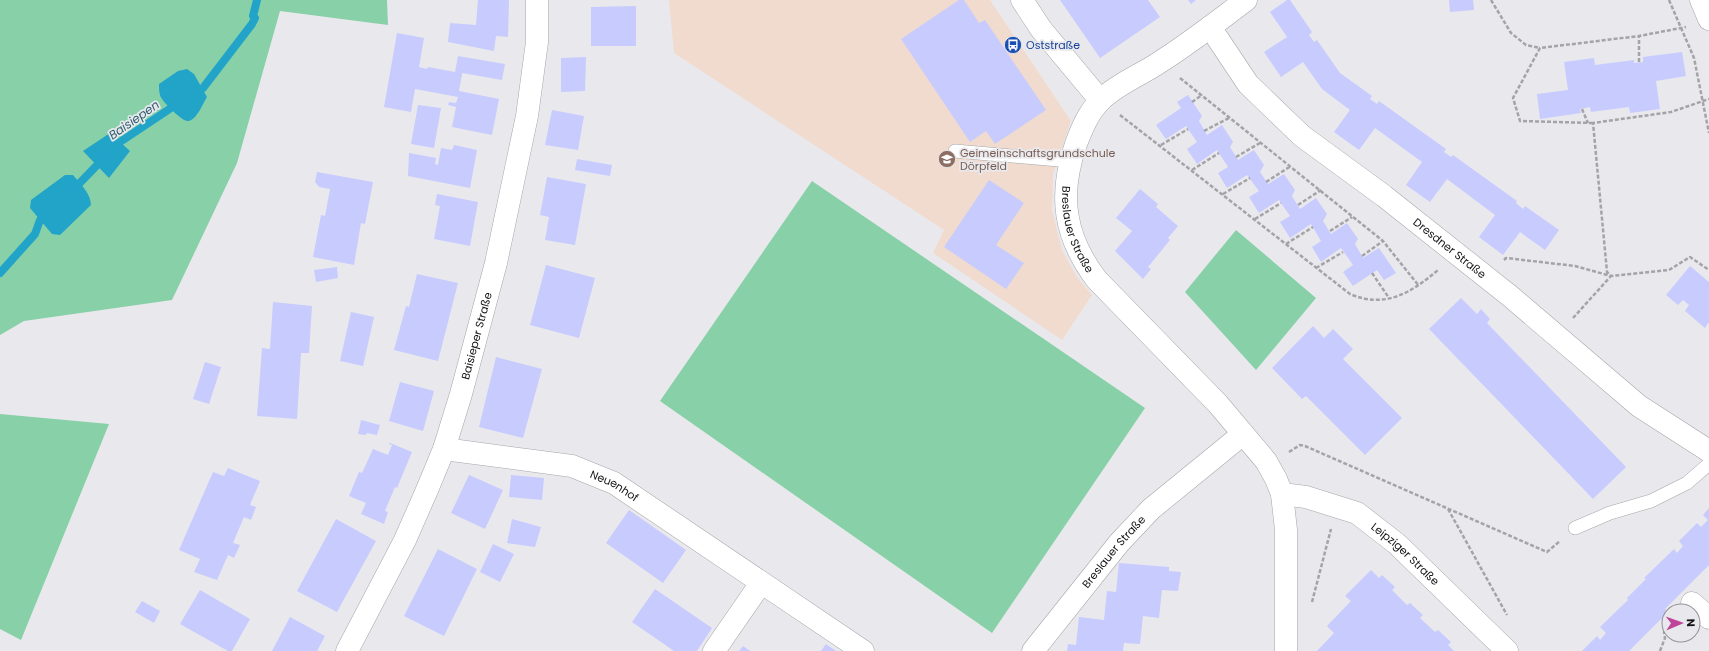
<svg xmlns="http://www.w3.org/2000/svg" width="1709" height="651" font-family="Poppins,sans-serif">
  <rect width="100%" height="100%" fill="#e9e9ed"/>
  <path fill="#f1dbcf" d="M669,0H990L1071,121L1053,174L1052,210L1062,250L1077,277L1092,295L1062,340L933,253L944,230L674,53Z"/>
  <path fill="#87d0a8" d="M0,0H387L388,25L280,11L237,163L172,300L24,321L0,335Z
    M812,181L1145,408L992,633L660,401Z
    M1236,230L1316,298L1256,370L1185,292Z
    M0,414L109,424L21,640L0,629Z"/>
  <path fill="#22a4c9" d="M187,69L194,74L207,97C203,103 197,120 188,121C183,122 165,104 162,99C159,95 159,89 159,84L178,71Z
    M110,133L130,151L109,178L83,151Z
    M65,175H73C80,183 91,194 91,205L60,235L52,234L30,208L31,200Z"/>
  <g fill="none" stroke-linecap="round" stroke-linejoin="round">
    <path stroke="#22a4c9" stroke-width="8" d="M193,94L203,88L252,24L255,18L253,16L257,0
      M113,150L120,142L180,102
      M72,191L103,159
      M0,273L35,234L40,220L47,213"/>
  </g>
  <path fill="#c7cbfe" d="M478,0H509L508,37L496,36L494,51L448,42L450,23L476,25Z
    M959,0H964L979,23L985,20L1046,110L995,144L986,131L970,142L901,39Z
    M1060,0H1148L1160,17L1100,58Z
    M1188,0H1196L1191,4Z
    M1287,0H1290L1312,32L1309,35L1314,42L1317,40L1340,73L1372,96L1370,99L1377,104L1379,101L1446,149L1444,152L1451,157L1453,155L1517,201L1516,203L1523,209L1525,206L1559,230L1545,250L1520,232L1503,255L1479,237L1495,215L1447,179L1430,202L1406,185L1422,162L1375,128L1359,150L1334,132L1350,110L1322,89L1303,62L1281,77L1264,52L1287,37L1270,12Z
    M1449,0H1473L1474,10L1450,12Z
    M636,6V46H591V7Z
    M397,33L424,38L419,67L427,69L428,67L455,72L458,56L505,64L502,80L462,73V74L459,91L499,99L492,135L452,127L456,107L448,105L449,102L456,103L458,97L415,89L411,112L384,107Z
    M1682,52L1686,76L1656,81L1660,109L1630,113L1629,107L1591,112L1590,107L1580,109L1581,113L1540,119L1537,94L1568,90L1564,62L1594,58L1595,65L1634,60V63L1643,62V57Z
    M586,57L585,91L561,92V58Z
    M1188,95L1202,116L1199,121L1207,135L1222,125L1233,142L1230,147L1238,160L1254,150L1264,165L1260,172L1268,184L1284,174L1295,190L1292,196L1300,209L1316,198L1327,214L1323,221L1331,234L1347,223L1358,239L1355,244L1363,258L1379,248L1396,273L1384,280L1377,270L1353,286L1343,272L1353,265L1341,248L1321,262L1312,247L1321,241L1311,224L1290,238L1280,222L1290,216L1281,203L1279,200L1259,213L1249,197L1259,191L1247,175L1227,188L1218,173L1228,167L1217,150L1197,164L1187,149L1197,142L1186,126L1166,139L1156,125L1181,108L1177,102Z
    M418,105L441,108L434,148L411,144Z
    M552,110L584,116L578,150L545,145Z
    M454,145L477,150L470,188L408,176L409,153L436,158L435,164L438,165L441,148L452,150Z
    M577,159L612,165L610,176L575,170Z
    M317,172L373,182L365,224L361,223L354,265L313,257L321,215L325,216L330,189L319,187L315,182Z
    M547,177L586,184L575,245L545,240L549,217L540,215Z
    M989,180L1024,203L996,245L1024,263L1006,289L944,247Z
    M1140,189L1158,204L1156,207L1178,226L1168,238L1170,240L1148,267L1151,269L1143,279L1115,251L1132,231L1116,218Z
    M437,194L478,202L470,246L434,239L440,206L435,205Z
    M546,265L595,278L579,338L530,325Z
    M1690,266L1709,282V322L1705,328L1685,311L1689,305L1683,300L1678,305L1666,295Z
    M337,267L338,278L316,282L314,270Z
    M417,274L458,283L438,361L394,350L406,306L409,307Z
    M1461,298L1477,314L1481,309L1490,319L1487,323L1626,467L1593,499L1429,329Z
    M273,302L312,306L309,353H301L297,419L257,416L262,348L270,349Z
    M351,312L374,317L363,366L340,361Z
    M1313,326L1324,338L1333,329L1353,349L1343,359L1402,418L1365,455L1306,396L1302,399L1272,368Z
    M496,357L542,369L523,438L479,427Z
    M205,362L221,367L209,404L193,399Z
    M400,382L434,391L423,431L389,421Z
    M361,420L380,425L377,435L367,433L366,435L358,434Z
    M390,443L412,452L397,488L395,487L385,511L388,512L384,524L361,514L366,503L349,496L359,472L362,473L373,449L388,455L392,445L389,444Z
    M228,468L260,481L250,505L256,507L251,520L244,517L233,543L240,545L234,558L228,555L217,580L194,572L200,559L179,550L213,472L224,476Z
    M469,475L503,490L485,529L451,513Z
    M511,475L544,478L542,500L509,497Z
    M1709,508V565L1665,609L1669,613V623L1667,626L1661,619L1629,651H1582L1597,636L1600,640L1606,633L1600,627L1628,600L1627,598L1646,579L1644,578L1674,549L1677,553L1683,546L1679,541L1697,523L1701,527L1708,520L1703,515Z
    M629,510L686,550L663,583L606,543Z
    M336,519L376,541L337,612L297,591Z
    M512,519L541,527L535,547L507,543Z
    M493,544L514,554L500,582L480,572Z
    M438,549L477,569L444,636L404,616Z
    M1119,563L1169,567V571L1181,572L1178,591L1162,590L1159,618L1143,616L1140,644L1124,643L1123,651H1067L1068,644L1076,645L1079,617L1104,620L1107,591L1116,592Z
    M1371,570L1379,578L1382,575L1395,587L1392,590L1407,605L1410,603L1423,615L1420,618L1435,632L1438,630L1451,642L1448,645L1454,651H1317L1334,633L1327,626L1351,601L1345,596Z
    M655,589L712,628L697,651H674L632,622Z
    M200,590L250,619L232,651H228L180,624Z
    M142,601L160,611L154,623L135,612Z
    M290,617L325,636L317,651H272Z
    M826,644L836,651H821Z
    M743,646L750,651H739Z"/>
  <g fill="none" stroke-linecap="round" stroke-linejoin="round">
    <defs>
      <path id="service" d="M955,151L1070,161
        M1575,528L1610,513L1651,501L1687,483L1709,464"/>
      <g id="minor">
        <path d="M1022,0L1041,29L1100,100"/>
        <path id="s1" d="M1246,0C1218,21 1190,43 1160,62C1141,75 1119,83 1102,99C1089,111 1082,128 1076,144C1058,195 1064,237 1097,280L1218,404L1266,461L1276,479L1282,494L1286,530V651"/>
        <path d="M1701,0L1709,19"/>
        <path id="s2" d="M1210,27L1248,84L1302,136L1384,196L1510,296L1639,406L1709,451"/>
        <path id="s3" d="M444,449L572,466L614,483L863,651"/>
        <path id="s4" d="M1282,494L1306,497L1357,513L1397,544L1507,651"/>
        <path d="M1692,603L1709,618"/>
        <path id="s5" d="M347,651L405,540L427,490L444,449L461,394L496,263L527,116L537,42V0"/>
        <path d="M714,651L761,583"/>
        <path id="s6" d="M1033,651L1119,543L1151,509L1243,434"/>
      </g>
    </defs>
    <use href="#service" stroke="#a5a6a9" stroke-width="14"/>
    <use href="#minor" stroke="#a5a6a9" stroke-width="23"/>
    <path stroke="#a4a4a8" stroke-width="2.5" stroke-dasharray="4 2" stroke-linecap="butt" d="M1491,0L1511,33L1526,45L1540,48
      M1669,0L1694,58L1709,133
      M1639,62V36
      M1180,78L1383,241L1419,286
      M1192,102L1202,95
      M1582,109L1588,123
      M1120,115L1350,294C1385,309 1411,293 1438,270
      M1593,123L1520,121L1513,98L1540,48L1639,36L1686,27
      M1204,131L1229,118
      M1161,145L1188,129
      M1236,157L1260,143
      M1192,170L1219,153
      M1266,182L1291,166
      M1223,194L1250,178
      M1298,205L1321,190
      M1255,219L1281,203
      M1330,231L1352,217
      M1286,244L1313,227
      M1362,256L1383,241
      M1504,260L1506,258L1575,266L1611,276L1669,270L1690,257L1709,270
      M1316,268L1343,252
      M1372,273L1389,298
      M1573,318L1611,276L1607,272L1593,123L1671,112L1709,99
      M1289,452L1300,445L1305,446L1547,552L1560,541
      M1448,509L1507,615
      M1312,602L1331,529
      M1660,651L1665,638L1664,632L1669,626"/>
    <use href="#service" stroke="#fff" stroke-width="13"/>
    <use href="#minor" stroke="#fff" stroke-width="22"/>
  </g>
  <defs>
    <symbol id="bus-disc" viewBox="-11 -11 22 22"><circle r="9.5" fill="#1a4fb4" stroke="#e9e9ed"/><path d="M-5-6H5V4H4V6H2V4H-2V6H-4V4H-5ZM-3.5-4V0h7V-4ZM-3.5 1.2v1.5H-2V1.2ZM2 1.2v1.5H3.5V1.2Z" fill="#fff"/></symbol>
    <symbol id="school-disc" viewBox="-11 -11 22 22"><circle r="9.5" fill="#8d6e63" stroke="#e9e9ed"/><path d="M0-5L7-2L0 1L-7-2ZM-4 1L0 2.5L4 1V4Q0 6-4 4Z" fill="#fff"/></symbol>
  </defs>
  <g fill-rule="evenodd">
    <use href="#bus-disc" x="1003" y="35" width="20" height="20"/>
    <use href="#school-disc" x="937" y="149" width="20" height="20"/>
  </g>
  <g text-anchor="middle" stroke-width="3.5" stroke-linejoin="round" paint-order="stroke">
    <g font-size="11" fill="#164399" stroke="#e9e9ed" text-anchor="start">
      <text x="1026" y="49">Oststraße</text>
    </g>
    <g font-size="11" fill="#785e54" stroke="#e9e9ed" text-anchor="start">
      <text x="960" y="157">Geimeinschaftsgrundschule<tspan x="960" dy="13">Dörpfeld</tspan></text>
    </g>
    <g font-size="11" fill="#151517" stroke="#e9e9ed">
      <text dy="4" stroke="none"><textPath href="#s1" startOffset="316">Breslauer Straße</textPath></text>
      <text dy="4" stroke="none"><textPath href="#s2" startOffset="329">Dresdner Straße</textPath></text>
      <text dy="4" stroke="none"><textPath href="#s5" startOffset="342">Baisieper Straße</textPath></text>
      <text dy="4" stroke="none"><textPath href="#s3" startOffset="176">Neuenhof</textPath></text>
      <text dy="4" stroke="none"><textPath href="#s6" startOffset="128">Breslauer Straße</textPath></text>
      <text dy="4" stroke="none"><textPath href="#s4" startOffset="141">Leipziger Straße</textPath></text>
    </g>
    <g font-size="12" font-style="italic" fill="#2d5d6e" stroke="#e9e9ed">
      <text transform="translate(134 120) rotate(-35)" y="4">Baisiepen</text>
    </g>
  </g>
  <g transform="translate(1681 623) rotate(88)"><circle r="19" fill="#e9e9ed" stroke="#949497"/>
  <path d="M0-3L7 15L0 10L-7 15Z" fill="#be4599"/>
  <text y="-6" font-size="11" font-weight="bold" text-anchor="middle" fill="#151517">N</text>
  </g>
</svg>
